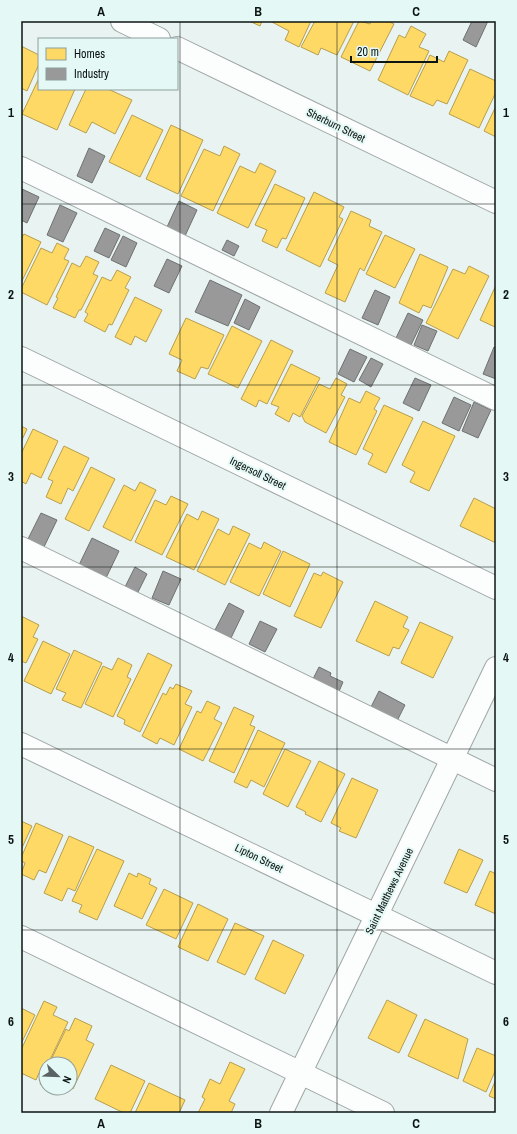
<svg xmlns="http://www.w3.org/2000/svg" width="517" height="1134" font-family="'Archivo Narrow',sans-serif">
  <rect width="100%" height="100%" fill="#e9f4f2"/>
  <path fill="#ffd966" stroke="#b69e4d" d="M249,21H262L260,26Z
    M272,21H311L299,47L285,40L289,31L272,22Z
    M315,21H354L337,55L321,48L318,55L301,47Z
    M359,21L370,24L371,21H388L394,24L370,71L341,57Z
    M411,26L426,34L419,47L429,51L408,95L378,80L399,35L405,38Z
    M21,46L39,55V64L27,91L21,88Z
    M449,51L468,60L447,104L437,100L433,106L410,96L430,55L444,62Z
    M470,69L496,81V92L479,128L449,114Z
    M39,78V89H75L57,130L22,114Z
    M86,89H108L132,100L115,134L92,122L86,133L69,125Z
    M496,106V137L484,131Z
    M132,115L163,130L140,177L109,162Z
    M171,125L203,140L178,194L146,179Z
    M224,146L240,154L213,211L181,196L204,149L220,156Z
    M260,163L276,171L248,228L217,213L240,166L255,173Z
    M275,184L305,198L286,239L282,238L277,248L262,241L267,230L255,225Z
    M314,192L344,207L339,217L343,219L320,267L286,250Z
    M351,211L371,220L369,226L382,232L364,271L360,268L345,302L325,293L338,265L328,260Z
    M24,234L41,242L21,283V239Z
    M385,235L415,249L395,288L366,274Z
    M57,243L69,249L64,259L69,261L47,305L21,292V289L41,248L52,253Z
    M420,254L448,267L431,308L423,305L419,313L399,303Z
    M86,256L99,262L93,274L98,276L81,310H79L75,318L53,308L58,298L56,297L72,263L80,267Z
    M469,266L489,276L458,339L426,323L453,269L465,274Z
    M117,270L131,277L125,288L129,290L112,325L109,324L105,332L84,321L88,314L85,312L102,277L111,281Z
    M496,285V326L495,327L480,320Z
    M135,297L162,310L146,342L135,336L131,345L115,337Z
    M186,318L224,335L208,369L201,367L195,379L177,371L182,360L169,354Z
    M232,326L262,341L238,388L208,374Z
    M271,340L293,351L267,404L259,400L256,407L241,399Z
    M291,364L320,378L300,417L293,413L289,422L275,414L279,407L271,404Z
    M336,378L347,384L341,395L345,397L326,433L305,422L302,416L319,384L330,389Z
    M366,391L380,398L374,409L377,411L356,455L329,442L349,398L360,403Z
    M384,405L413,418L386,473L368,464L373,454L363,449Z
    M423,421L455,436L429,491L410,482L415,472L402,465Z
    M21,426L27,429L21,442Z
    M33,429L58,441L41,478L31,473L26,484L21,481V454Z
    M64,446L89,458L73,491L68,488L61,504L46,497L53,481L48,479Z
    M91,467L115,479L89,531L65,519Z
    M140,482L156,490L131,541L103,527L124,485L135,491Z
    M171,496L188,504L162,555L135,542L155,500L166,505Z
    M474,498L496,509V543L460,526Z
    M202,511L219,519L194,570L166,557L187,514L198,520Z
    M233,526L250,534L225,585L197,571L218,529L229,535Z
    M264,542L281,551L259,596L230,582L249,543L261,549Z
    M283,551L310,564L290,607L263,594Z
    M323,572L343,582L321,628L294,616L314,573L321,576Z
    M375,601L408,617L403,627L409,630L399,649L393,647L389,656L356,641Z
    M21,616L39,625L33,637L38,639L26,663L21,661Z
    M420,622L453,637L433,678L401,663Z
    M43,641L70,654L51,694L24,681Z
    M74,650L102,663L81,708L62,700L66,693L56,689Z
    M148,653L172,665L140,732L124,724L125,720L117,716Z
    M118,658L132,665L127,677L131,679L113,717L85,704L103,666L112,670Z
    M176,684L192,691L185,704L192,707L174,745L160,738L157,744L142,736L163,693L166,695L170,687L173,689Z
    M207,701L220,707L214,719L222,723L203,761L179,749L197,711L201,713Z
    M234,707L254,716L250,725L255,727L234,773L209,761Z
    M258,730L285,743L264,787L251,780L247,788L234,782Z
    M285,749L311,761L288,807L263,794Z
    M319,761L345,774L321,822L305,814L306,812L296,807Z
    M352,778L378,790L356,838L339,831L341,828L331,823Z
    M21,821L32,826L21,850Z
    M36,823L63,835L46,873L39,870L34,880L21,874L25,863L21,861V858Z
    M69,836L94,847L75,891L68,888L62,901L44,893Z
    M97,849L124,861L97,920L79,912L82,905L72,901Z
    M459,849L483,860L467,893L444,883Z
    M490,871L496,874V914L475,905Z
    M129,873L137,877L138,873L151,879L149,884L157,888L142,919L114,906Z
    M164,889L193,903L176,939L146,925Z
    M198,904L228,919L208,961L178,947Z
    M235,923L264,936L245,975L217,962Z
    M273,940L304,955L285,994L255,979Z
    M387,1000L417,1015L399,1053L368,1038Z
    M44,1001L57,1007L53,1015L68,1022L48,1064H46L43,1075L39,1073L36,1080L21,1073V1050Z
    M21,1008L35,1015L21,1044Z
    M75,1018L92,1026L86,1040L94,1044L73,1089L70,1087V1064H49L66,1029L69,1031Z
    M425,1019L468,1039L458,1079L408,1056Z
    M477,1048L496,1056V1069L486,1092L463,1081Z
    M230,1062L245,1069L229,1101L235,1104L231,1113H198L205,1099L202,1097L210,1079L220,1084Z
    M111,1065L145,1081L130,1113H124L95,1099Z
    M46,1070V1087L40,1084Z
    M496,1079V1099L489,1096Z
    M149,1083L185,1100L179,1113H135Z
    M49,1088H62L59,1093Z"/>
  <path fill="#999" stroke="#6f7171" d="M472,21H488L476,47L463,40Z
    M89,148L105,156L92,183L77,176Z
    M22,189L39,197L27,223L21,220Z
    M179,201L197,210L185,236L167,227Z
    M60,205L77,213L63,242L47,235Z
    M105,228L120,235L109,258L94,251Z
    M123,236L137,243L126,267L111,260Z
    M227,240L239,246L234,256L222,250Z
    M167,259L182,266L169,293L154,286Z
    M210,280L242,295L228,326L195,312Z
    M375,290L390,297L378,325L362,318Z
    M245,299L260,307L249,330L234,323Z
    M408,313L423,320L411,345L396,338Z
    M422,325L437,331L428,351L414,345Z
    M494,347L496,348V379L483,374Z
    M350,349L367,357L354,382L338,374Z
    M371,358L383,364L371,387L359,380Z
    M415,378L431,385L419,411L403,403Z
    M454,397L471,405L459,431L442,423Z
    M474,402L491,410L478,438L462,431Z
    M41,513L57,520L43,549L27,541Z
    M92,538L119,551L106,578L79,565Z
    M135,567L147,574L136,596L124,589Z
    M163,571L181,579L169,605L152,598Z
    M229,603L244,611L231,638L215,630Z
    M260,621L277,629L265,652L249,644Z
    M319,667L331,673L330,676L343,682L337,696L311,683Z
    M379,691L405,705L395,725L369,711Z"/>
  <g fill="none" stroke-linecap="round" stroke-linejoin="round">
    <defs>
      <path id="minor" d="M122,21L159,39
        M177,48L496,202
        M21,168L496,399
        M21,358L496,588
        M21,548L496,780
        M21,744L496,973
        M21,937L383,1113
        M281,1113L496,668"/>
    </defs>
    <use href="#minor" stroke="#9ea6a4" stroke-width="24"/>
    <use href="#minor" stroke="#fcfdfd" stroke-width="22"/>
  </g>
  <path fill="none" stroke="#0d1513" stroke-width="1" stroke-opacity="0.55" d="M180,21V1113M337,21V1113M21,204H496M21,385H496M21,567H496M21,749H496M21,930H496"/>
  <g text-anchor="middle" stroke-width="4" stroke-linejoin="round" paint-order="stroke">
    <g font-size="11" fill="#0d1513" stroke="#e4f9f5">
      <text transform="translate(336 125) rotate(26)" y="4">Sherburn Street</text>
      <text transform="translate(258 473) rotate(26)" y="4">Ingersoll Street</text>
      <text transform="translate(259 858) rotate(26)" y="4">Lipton Street</text>
      <text transform="translate(389 891) rotate(-64)" y="4">Saint Matthews Avenue</text>
    </g>
  </g>
  <rect width="517" height="1134" fill="none" stroke="#e4f9f5" stroke-width="44"/>
  <rect x="38" y="38" width="140" height="52" fill="#e4f9f5" stroke="#8e9e9b"/>
  <rect x="46" y="48" width="20" height="12" fill="#ffd966" stroke="#8e9e9b"/>
  <text x="74" y="58" font-size="12" fill="#0d1513">Homes</text>
  <rect x="46" y="68" width="20" height="12" fill="#999999" stroke="#8e9e9b"/>
  <text x="74" y="78" font-size="12" fill="#0d1513">Industry</text>
  <g transform="translate(58 1076) rotate(113)"><circle r="19" fill="#e4f9f5" stroke="#8e9e9b"/>
  <path d="M0-3L7 15L0 10L-7 15Z" fill="#5a6361"/>
  <text y="-6" font-size="11" font-weight="bold" text-anchor="middle" fill="#0d1513">N</text>
  </g>
  <path d="M351 56v6h86v-6" fill="none" stroke="#0d1513" stroke-width="2"/>
  <text x="357" y="56" font-size="12" fill="#0d1513" stroke="#e4f9f5" stroke-width="3" paint-order="stroke">20 m</text>
  <rect x="22" y="22" width="473" height="1090" fill="none" stroke="#0d1513" stroke-width="1.5"/>
  <g font-size="13" text-anchor="middle" font-weight="bold" fill="#0d1513">
    <text x="101" y="16">A</text>
    <text x="258" y="16">B</text>
    <text x="416" y="16">C</text>
    <text x="11" y="117">1</text>
    <text x="506" y="117">1</text>
    <text x="11" y="299">2</text>
    <text x="506" y="299">2</text>
    <text x="11" y="481">3</text>
    <text x="506" y="481">3</text>
    <text x="11" y="662">4</text>
    <text x="506" y="662">4</text>
    <text x="11" y="844">5</text>
    <text x="506" y="844">5</text>
    <text x="11" y="1026">6</text>
    <text x="506" y="1026">6</text>
    <text x="101" y="1128">A</text>
    <text x="258" y="1128">B</text>
    <text x="416" y="1128">C</text>
  </g>
</svg>
